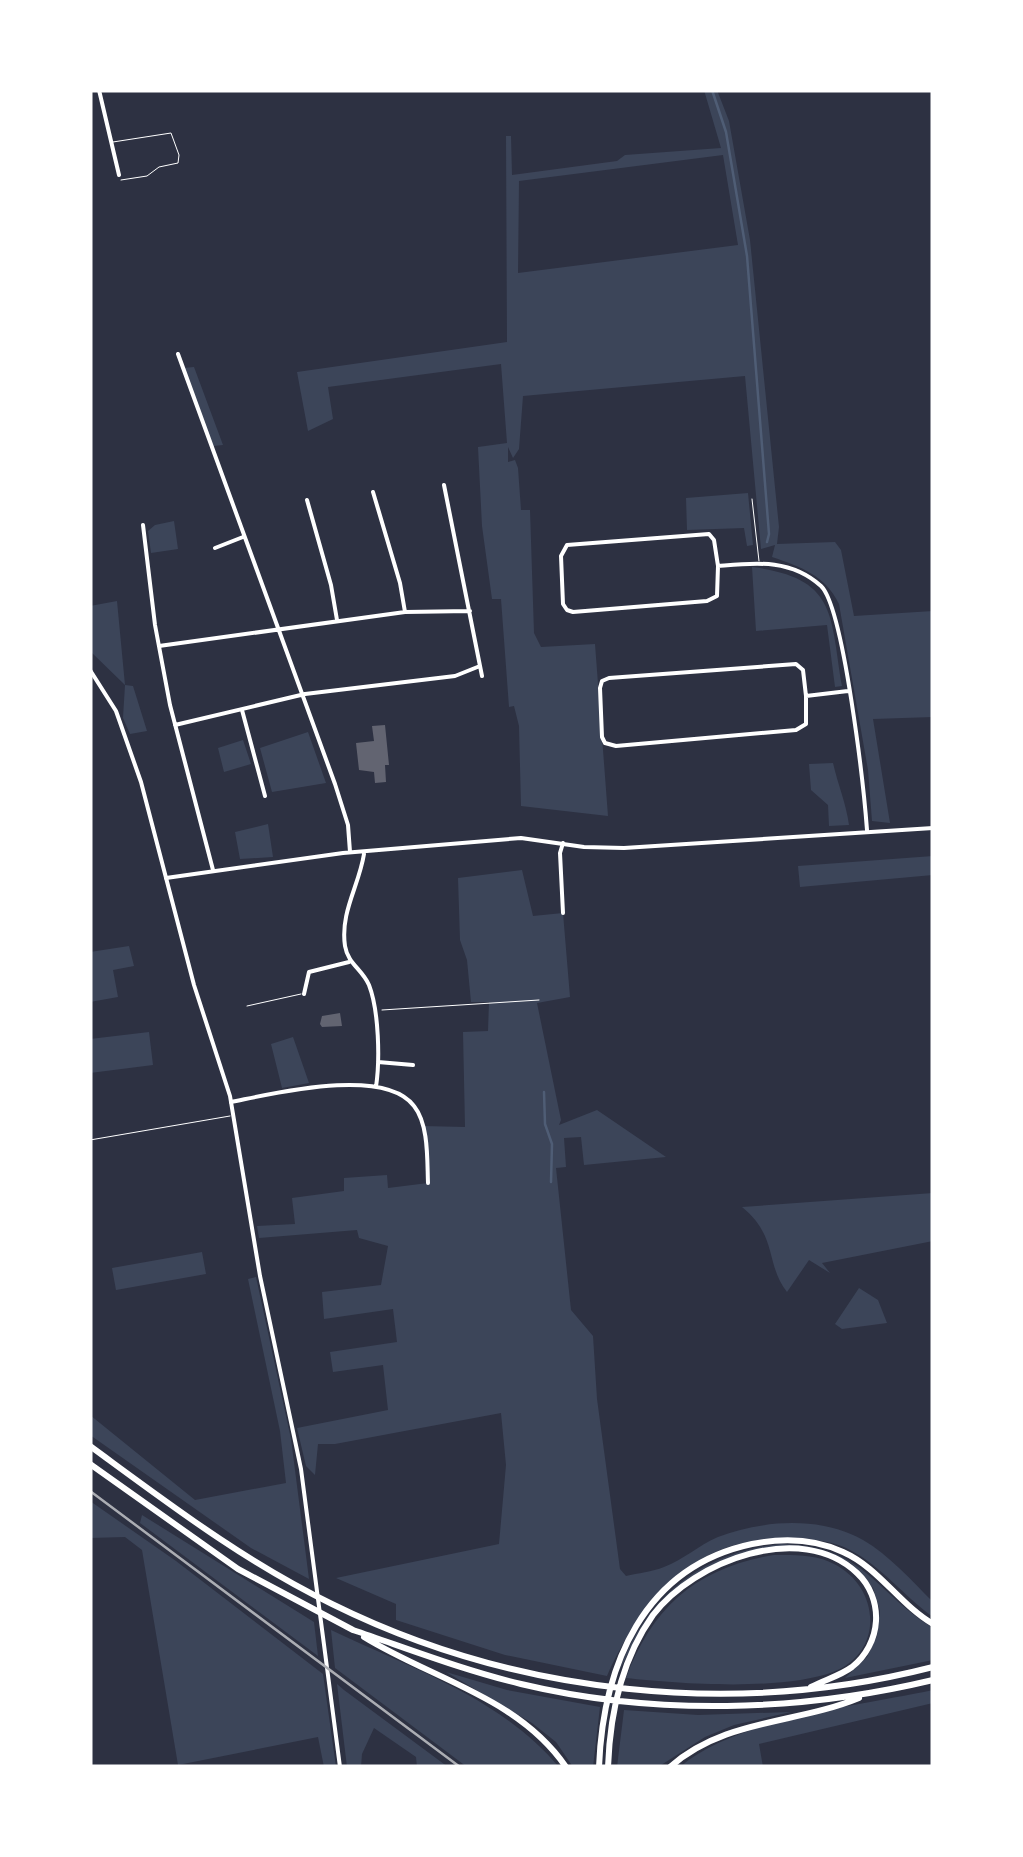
<svg xmlns="http://www.w3.org/2000/svg" width="1023" height="1857" font-family="Poppins,sans-serif">
  <rect width="100%" height="100%" fill="#2d3142"/>
  <path fill="#3c4559" fill-rule="evenodd" d="M704,90H717L729,121L750,240L779,527L777,544L835,542L841,550L854,616L933,611V717L873,719L890,823L872,821L868,770L839,604C825,575 801,567 772,557L775,545L761,549L745,376L523,396L519,449L513,458L508,447V462L515,460L518,468L521,510H530L534,633L541,647L595,644L608,816L521,806L519,726L514,706L509,707L501,599H492L482,526L478,447L507,443L501,364L328,387L333,419L308,431L297,372L507,342L506,136H511L512,175L617,161L625,155L721,148ZM723,155L738,245L518,273L519,181Z
    M194,367L223,445L213,446L183,368Z
    M748,493L753,545L747,546L744,528L687,530L686,498Z
    M174,521L178,549L151,553L148,531L155,525Z
    M752,567C837,578 830,614 842,686L835,687L827,625L756,631Z
    M117,601L125,685L133,686L147,731L130,734L123,718L125,685L90,651V606Z
    M308,732L326,783L272,792L260,748Z
    M243,740L251,764L224,772L218,748Z
    M833,763C838,785 846,803 849,825L829,826L828,805L811,790L809,764Z
    M268,824L273,857L240,859L235,832Z
    M933,856V875L800,887L798,866Z
    M522,870L533,916L563,913L570,997L537,1003L561,1120L559,1125L597,1110L666,1157L584,1165L581,1137L564,1138L566,1167L556,1168L571,1310L593,1336L597,1399L620,1569L626,1576C638,1573 652,1572 664,1567C683,1560 699,1545 718,1537C762,1520 821,1516 863,1540C889,1555 912,1581 933,1602V1617C904,1596 881,1566 850,1550C830,1539 805,1539 782,1539C691,1539 642,1600 607,1676L505,1655L396,1620V1604L336,1578L499,1544L506,1465L501,1413L335,1444H318L315,1475L306,1466L297,1428L388,1410L383,1365L333,1372L330,1352L397,1342L393,1309L324,1319L322,1292L381,1285L388,1246L359,1238L357,1230L259,1238L257,1226L295,1224L292,1198L344,1191V1178L387,1175L388,1188L428,1183L422,1126L465,1127L463,1032L488,1031L489,1002H471L467,960L460,940L458,878Z
    M129,946L134,966L113,970L118,997L90,1002V952Z
    M149,1032L153,1065L90,1073V1039Z
    M293,1037L309,1083L282,1088L271,1044Z
    M933,1193V1241L822,1263L830,1273L809,1260L787,1292C765,1264 778,1236 742,1207Z
    M202,1252L206,1274L116,1290L112,1268Z
    M256,1277L291,1439L309,1579L251,1548L90,1435V1415L195,1500L286,1483L280,1431L248,1279Z
    M859,1288L878,1300L887,1323L842,1329L835,1324Z
    M90,1501L176,1561L323,1674L336,1767H324L318,1737L178,1765L142,1550L125,1537L90,1538Z
    M142,1515L314,1622L318,1656L140,1523Z
    M781,1544C866,1547 871,1589 933,1628V1660L845,1678L867,1657L877,1636L880,1611L873,1588L851,1563L826,1552L761,1549L720,1561L679,1586L643,1626L619,1671C646,1597 702,1552 781,1544Z
    M774,1555C794,1555 815,1554 834,1564C880,1587 885,1652 833,1672C781,1691 681,1684 626,1678C653,1606 697,1568 774,1555Z
    M331,1630C411,1668 501,1698 559,1767H467L335,1668Z
    M446,1672L507,1690L600,1707L593,1767H573L556,1742L532,1723Z
    M337,1684L344,1690L448,1767H417L416,1757L374,1728L362,1754L361,1767H347Z
    M933,1690V1703L759,1744L763,1767H680C738,1718 858,1706 933,1690Z
    M624,1710L698,1715L791,1712L734,1725L705,1737L658,1767H617Z"/>
  <g fill="none" stroke-linecap="round" stroke-linejoin="round">
    <path stroke="#4f5d75" stroke-width="2.5" d="M712,90L726,132L747,256L769,534L767,542
      M544,1092L545,1124L552,1144L551,1182"/>
  </g>
  <path fill="#626471" d="M385,725L389,765H385L386,782L375,783L374,772L359,770L356,743L374,741L372,726Z
    M340,1013L342,1026L322,1027L320,1024L322,1016Z"/>
  <g fill="none" stroke-linecap="round" stroke-linejoin="round">
    <path stroke="#fff" stroke-width="1" d="M382,1010L539,1000"/>
    <path stroke="#fff" stroke-width="1" d="M113,142L171,133L179,155L178,163L159,167L147,176L121,180
      M752,499L759,561
      M247,1006L301,994
      M90,1140L230,1116"/>
    <path stroke="#fff" stroke-width="4" d="M99,90L119,175
      M178,354L335,784L348,825L350,852
      M444,485L482,676
      M373,492L400,583L405,612
      M307,500L331,585L337,620
      M143,525L155,625L170,705L213,870
      M215,548L243,537
      M718,566L714,540L709,534L567,545L561,556L563,604L567,610L573,612L707,601L717,596L718,566C754,563 790,558 821,586C844,608 864,790 867,830
      M159,646L405,612L470,611
      M806,696L803,670L796,664L609,678L602,681L600,688L602,737L605,743L616,746L796,730L806,724V696L848,691
      M242,710L265,796
      M175,725L305,694L455,676L480,666
      M563,843L560,853L563,913
      M364,854C359,886 340,912 345,946C348,964 362,969 369,985C379,1011 380,1060 376,1087
      M166,878L343,853L521,838L584,847L624,848L933,828
      M304,994L309,972L349,962
      M378,1062L413,1065
      M231,1102C272,1094 384,1066 414,1106C429,1125 427,1160 428,1183"/>
    <path stroke="#fff" stroke-width="4" d="M90,670L116,711L141,782L194,985L230,1096L260,1276L301,1469L340,1767"/>
    <path stroke="#fff" stroke-width="6" d="M90,1446C168,1503 245,1562 332,1604C516,1695 734,1718 933,1667
      M90,1464L238,1569L353,1630
      M353,1630C409,1649 463,1670 521,1684C655,1716 799,1712 933,1680
      M364,1637C432,1679 518,1697 566,1767
      M599,1767C603,1666 643,1567 752,1544C782,1538 815,1539 843,1552C879,1568 899,1604 933,1624
      M608,1767C610,1713 621,1660 653,1615C694,1561 801,1520 857,1573C870,1585 877,1603 876,1621C875,1639 866,1656 852,1667C840,1676 824,1680 811,1687
      M670,1767C724,1719 796,1724 859,1698"/>
    <path stroke="#abadb3" stroke-width="2.5" d="M90,1491L460,1767"/>
  </g>
  <rect width="1023" height="1857" fill="none" stroke="#ffffff" stroke-width="185"/>
</svg>
